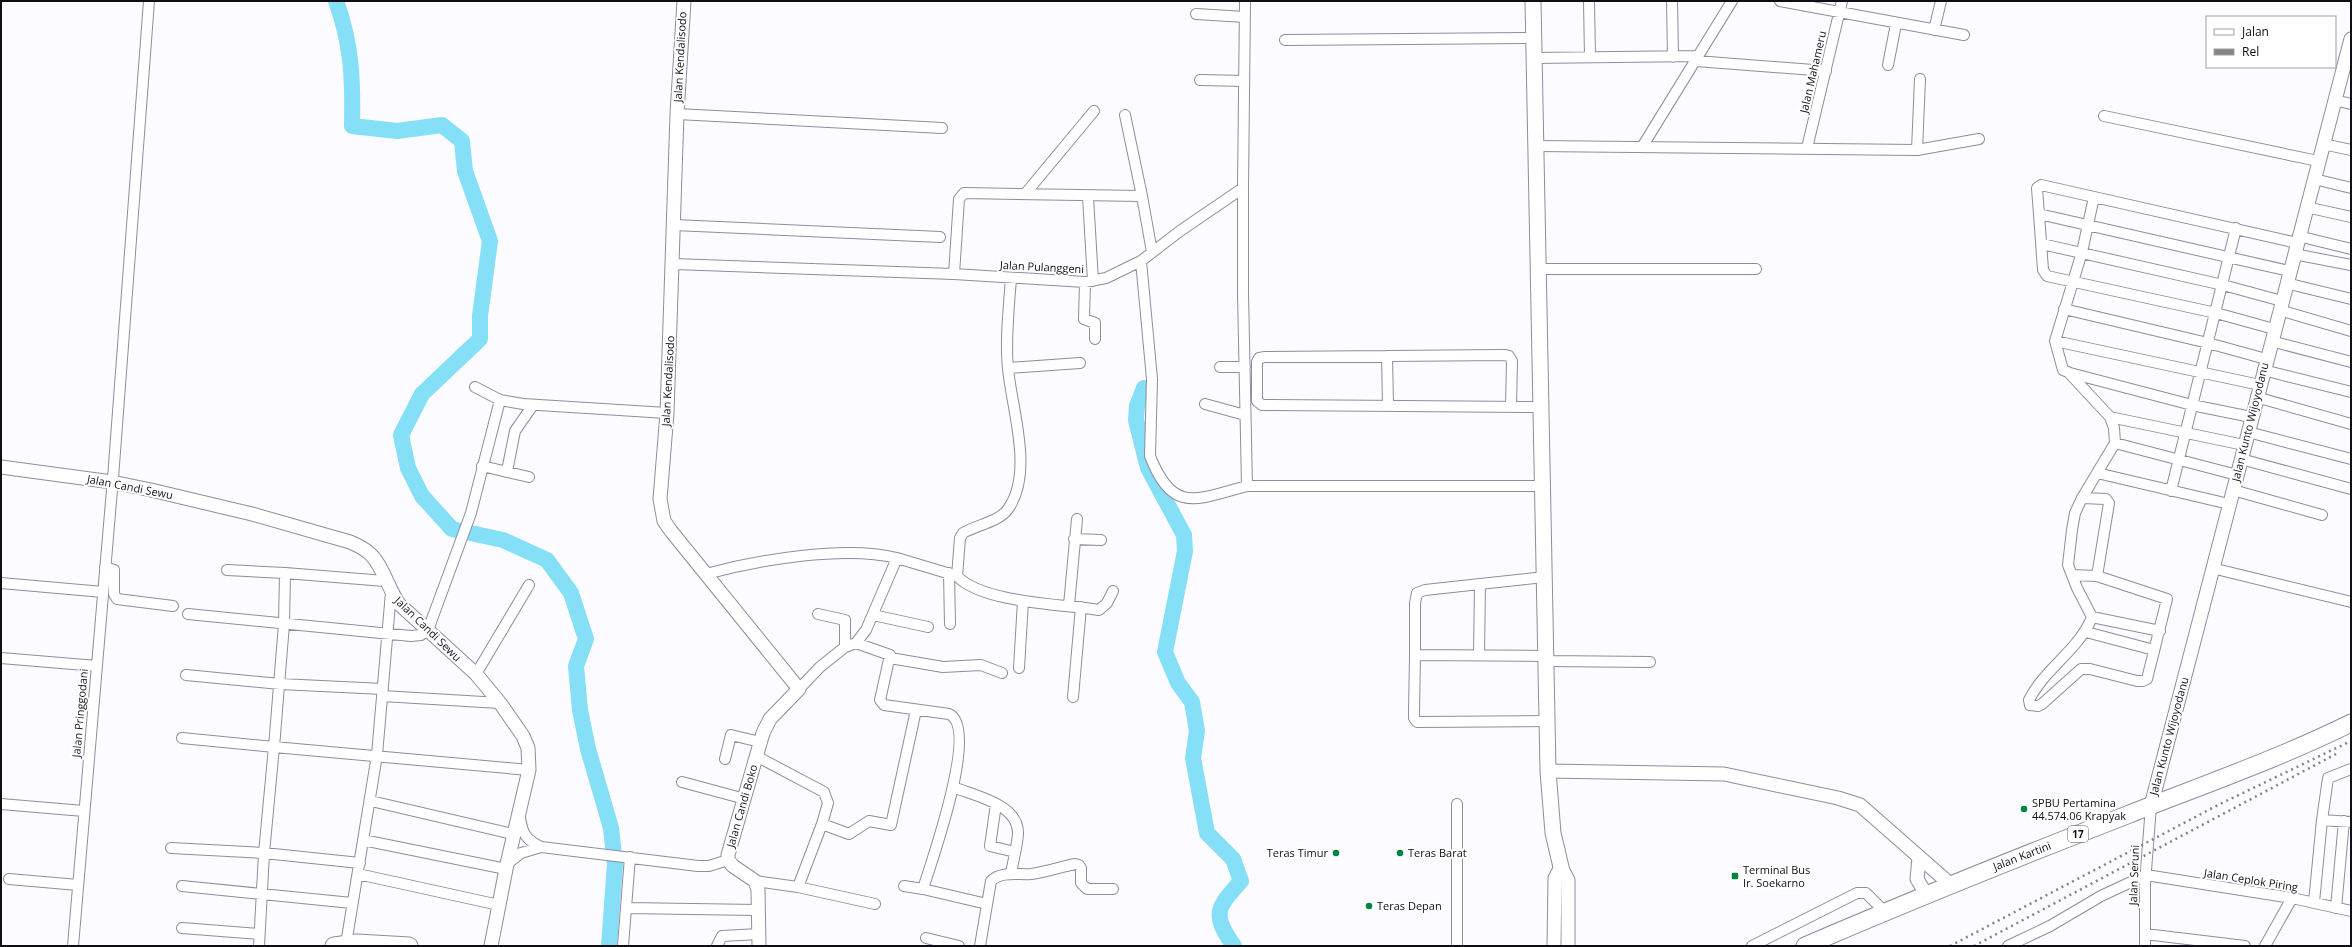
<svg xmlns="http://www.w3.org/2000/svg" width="2352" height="947" font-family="'Open Sans',sans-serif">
  <rect width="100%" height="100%" fill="#fcfbff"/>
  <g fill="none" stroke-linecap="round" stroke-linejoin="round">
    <path stroke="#84dff7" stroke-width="16" d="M336,1C352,45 353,80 352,126L397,131L442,125L462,141L465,171L490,241L480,316V339L422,394L401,435L408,468L422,496L452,529L503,540L547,560L571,593L586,639L576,666L580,710L588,749L611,828L615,864L609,946
      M1144,388L1137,406L1136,420L1148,468L1184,535L1185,551L1165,652L1178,683L1192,702L1197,731L1193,758L1207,833L1233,859L1241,881C1217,908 1211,914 1234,946"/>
    <defs>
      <path id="minor" d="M1589,1L1590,57
        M1672,1L1673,57
        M1780,1L1964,35
        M1196,14L1245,17
        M1934,30L1941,1
        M1285,40L1534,38
        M1534,58L1698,56
        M1696,61L1826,71
        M1888,65L1896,24
        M1200,80L1244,81
        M2334,100L2351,104
        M677,114L942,128
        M1125,115L1142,196
        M2104,116L2318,161
        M2323,144L2351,150
        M1537,146L1917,150L1979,139
        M1642,147L1732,1
        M1807,148L1842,1
        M1917,150L1920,79
        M2314,179L2351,188
        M1243,188V293L1247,486H1542
        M1025,194L1094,111
        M1088,197L1093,281
        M2094,197L2082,252L2055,341L2063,370L2070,373L2192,405L2251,417
        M2306,207L2351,217
        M2039,214L2037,188L2041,185L2297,243
        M674,225L940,237
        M2298,236L2351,249
        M2042,244L2223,285L2282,301
        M2294,254L2351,265
        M1141,261L1152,379L1150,456C1173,515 1197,499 1247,486
        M674,264L954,274L1085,282L1106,278L1141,261L1180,231L1243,188L1245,1
        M1539,269H1756
        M954,274L959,199L964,193L1142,196L1152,252
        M1085,282L1084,319L1095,323V339
        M2286,283L2351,299
        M2064,309L2208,343L2266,359
        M2279,310L2351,331
        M2274,329L2216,313L2047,276L2043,270L2039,214L2289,271
        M2055,341L2260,385
        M2271,341L2351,362
        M1387,356L1388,405
        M1220,367H1245
        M1008,368L1080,363
        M2263,370L2351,392
        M2070,374L2110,417L2114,428L2115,443
        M475,387L500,400L523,404L667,413
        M2256,397L2351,424
        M1205,404L1245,415
        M1511,407L1512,361L1509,356L1504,355L1265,357L1259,358L1257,362V401L1262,405C1355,405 1448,407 1541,407
        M2110,417L2244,445
        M2248,432L2351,459
        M2241,459L2351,489
        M482,466L529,477
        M507,471L515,431L533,405
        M2097,473L2229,504
        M2233,490L2322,515
        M2171,491L2236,228
        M2082,498L2106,499L2109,503L2097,576
        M1074,539L1101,540
        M105,567L114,570V594L117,599L173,606
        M2212,568L2351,602
        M227,570L285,573
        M949,573L950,624
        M706,574C758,560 844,545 897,558
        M2072,575L2097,576L2167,599L2147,679L2143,681H2137L2090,669H2081L2042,704L2038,706L2030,705L2029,700C2045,668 2079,650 2092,617
        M957,576C982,603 1062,604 1099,610L1107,603L1113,591
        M1544,577L1425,590L1417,593L1415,603V655L1546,656
        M1,583L103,592
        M1069,605L1077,519
        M188,614L411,636L421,635L428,630L471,513L500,400
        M818,614L845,620V647
        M873,615L928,627
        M2160,631L2092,617L2077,588L2068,565L2072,530L2075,513L2082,498L2115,443L2237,475
        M2086,632L2154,650
        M856,643L890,655L880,700L884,705L949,714C980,728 931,862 923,889L987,904
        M1415,655L1414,711V718L1417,722L1547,721
        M1479,655L1480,584
        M1,658L97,666
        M890,658L943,667L981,665L1002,673
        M1546,661L1650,662
        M1019,668L1023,601
        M476,674L529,585
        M186,675L280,684L383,689
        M799,689L820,667L845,647L856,643L866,630L897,558L957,576L960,538L963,533C976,525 999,522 1008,509C1034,473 1012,410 1008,369C1005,340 1009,307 1011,278
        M382,696L500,703
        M1073,697L1081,607
        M182,738L274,747L284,624L285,573L385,581
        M756,756L824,792L828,803L822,824
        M725,759L731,735L760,742
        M682,782L745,799
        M953,787C975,796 1019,804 1018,834C1017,847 1013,861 1011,874
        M371,801L513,834
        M1,804L84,811
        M996,804L990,846L1015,852
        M1457,804V946
        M520,817C522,833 526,840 541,847
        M2322,820L2328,778L2351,769
        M363,840L506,869
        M171,848L264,853L360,863
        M507,864L521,853L541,847L698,866H709L728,860
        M358,874L499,905
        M9,879L78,885
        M755,881L798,887L875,904
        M182,886L352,903
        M904,886L923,889
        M798,887L822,824L849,834L869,821L891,825L916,710
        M2314,902L2322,820L2351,822
        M627,908L757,910
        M2336,908L2344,821
        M182,928L259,934
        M2145,934L2245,946
        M926,938L959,946
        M346,944L377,755L391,592
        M73,946L113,478L149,1
        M259,946L264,853L274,747L529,770
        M623,946L630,857
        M717,946L722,936L759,934
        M980,946L991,881C1001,871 1018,875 1031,874C1046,872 1060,867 1075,864L1079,865L1081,868V883L1087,889H1113
        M1752,946L1857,893H1866L1885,912
        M2008,946L2050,926L2101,896L2146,875L2292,898L2351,911
        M2145,946V883L2151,806
        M2265,946L2292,898"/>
      <path id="tertiary" d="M684,1L677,114L667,413L660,499L664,521L671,531L799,689L770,719L763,733L728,855V860L733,866L755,881L758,890L759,946
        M1,467L112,482L151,490L252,514L350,542C357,545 364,548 369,553C381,562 389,590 399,604L476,674L500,703L523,736L528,748L529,770L507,864L491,946
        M1548,771L1724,774L1838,798L1860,805L1950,884
        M2151,806L2351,39
        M1919,858L1917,879L1926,894
        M1561,867L1568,880V946
        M1554,946L1555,878L1561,867"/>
      <path id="secondary" d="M1533,1L1548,771L1553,833L1561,867"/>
      <path id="trunk" d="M334,946L357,943L409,946
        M1805,946C1912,900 2019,857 2127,815C2203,785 2278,759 2351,723"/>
    </defs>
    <use href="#minor" stroke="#908b9f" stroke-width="12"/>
    <use href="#tertiary" stroke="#908b9f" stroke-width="15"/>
    <use href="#secondary" stroke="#908b9f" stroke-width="17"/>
    <use href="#trunk" stroke="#908b9f" stroke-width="19"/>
    <use href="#minor" stroke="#fff" stroke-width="10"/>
    <use href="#tertiary" stroke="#fff" stroke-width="13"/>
    <use href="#secondary" stroke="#fff" stroke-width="15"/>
    <use href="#trunk" stroke="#fff" stroke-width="17"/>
    <path stroke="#848388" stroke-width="2.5" stroke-dasharray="2 4" stroke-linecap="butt" d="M1950,946L2220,804L2351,741
      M1974,946L2336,754"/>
  </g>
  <g fill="#008541" stroke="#fff" stroke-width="1.5">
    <circle cx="2024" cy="809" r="4"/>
    <circle cx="1336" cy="853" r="4"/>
    <circle cx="1400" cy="853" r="4"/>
    <rect x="1731" y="872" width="8" height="8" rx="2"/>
    <circle cx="1369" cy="906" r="4"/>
  </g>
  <g text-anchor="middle" stroke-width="4" stroke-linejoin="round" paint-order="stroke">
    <rect fill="#fff" stroke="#58565b" stroke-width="1" x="2068" y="826" width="20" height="16" rx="3"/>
    <g font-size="10" font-weight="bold" fill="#100e15">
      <text x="2078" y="838">17</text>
    </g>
    <g font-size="11" fill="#100e15" stroke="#fff">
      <text transform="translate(680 57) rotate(-87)" y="4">Jalan Kendalisodo</text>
      <text transform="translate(1813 72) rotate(-77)" y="4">Jalan Mahameru</text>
      <text transform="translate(1042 267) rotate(3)" y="4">Jalan Pulanggeni</text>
      <text transform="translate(668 381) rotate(-87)" y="4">Jalan Kendalisodo</text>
      <text transform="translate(2250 422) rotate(-76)" y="4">Jalan Kunto Wijoyodanu</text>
      <text transform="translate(130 487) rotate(11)" y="4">Jalan Candi Sewu</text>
      <text transform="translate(428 629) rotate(44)" y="4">Jalan Candi Sewu</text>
      <text transform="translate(80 713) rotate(-85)" y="4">Jalan Pringgodani</text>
      <text transform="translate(2169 736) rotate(-75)" y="4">Jalan Kunto Wijoyodanu</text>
      <text transform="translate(742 806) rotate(-74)" y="4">Jalan Candi Boko</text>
      <text transform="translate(2022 856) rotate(-21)" y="4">Jalan Kartini</text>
      <text transform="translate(2134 875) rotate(-88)" y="4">Jalan Seruni</text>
      <text transform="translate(2251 880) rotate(9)" y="4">Jalan Ceplok Piring</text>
    </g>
    <g font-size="11" fill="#100e15" stroke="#fff" text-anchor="start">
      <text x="2032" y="807">SPBU Pertamina<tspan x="2032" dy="13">44.574.06 Krapyak</tspan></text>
      <text x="1328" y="857" text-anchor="end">Teras Timur</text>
      <text x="1408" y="857">Teras Barat</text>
      <text x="1743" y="874">Terminal Bus<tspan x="1743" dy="13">Ir. Soekarno</tspan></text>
      <text x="1377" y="910">Teras Depan</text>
    </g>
  </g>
  <rect width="2352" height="947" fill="none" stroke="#100e15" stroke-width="4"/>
  <rect x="2206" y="16" width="130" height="52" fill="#ffffff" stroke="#9f9fa1"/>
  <rect x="2214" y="29" width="20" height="6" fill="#ffffff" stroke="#9f9fa1"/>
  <text x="2242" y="36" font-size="12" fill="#100e15">Jalan</text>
  <rect x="2214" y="49" width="20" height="6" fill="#848388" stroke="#9f9fa1"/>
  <text x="2242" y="56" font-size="12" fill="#100e15">Rel</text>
</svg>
